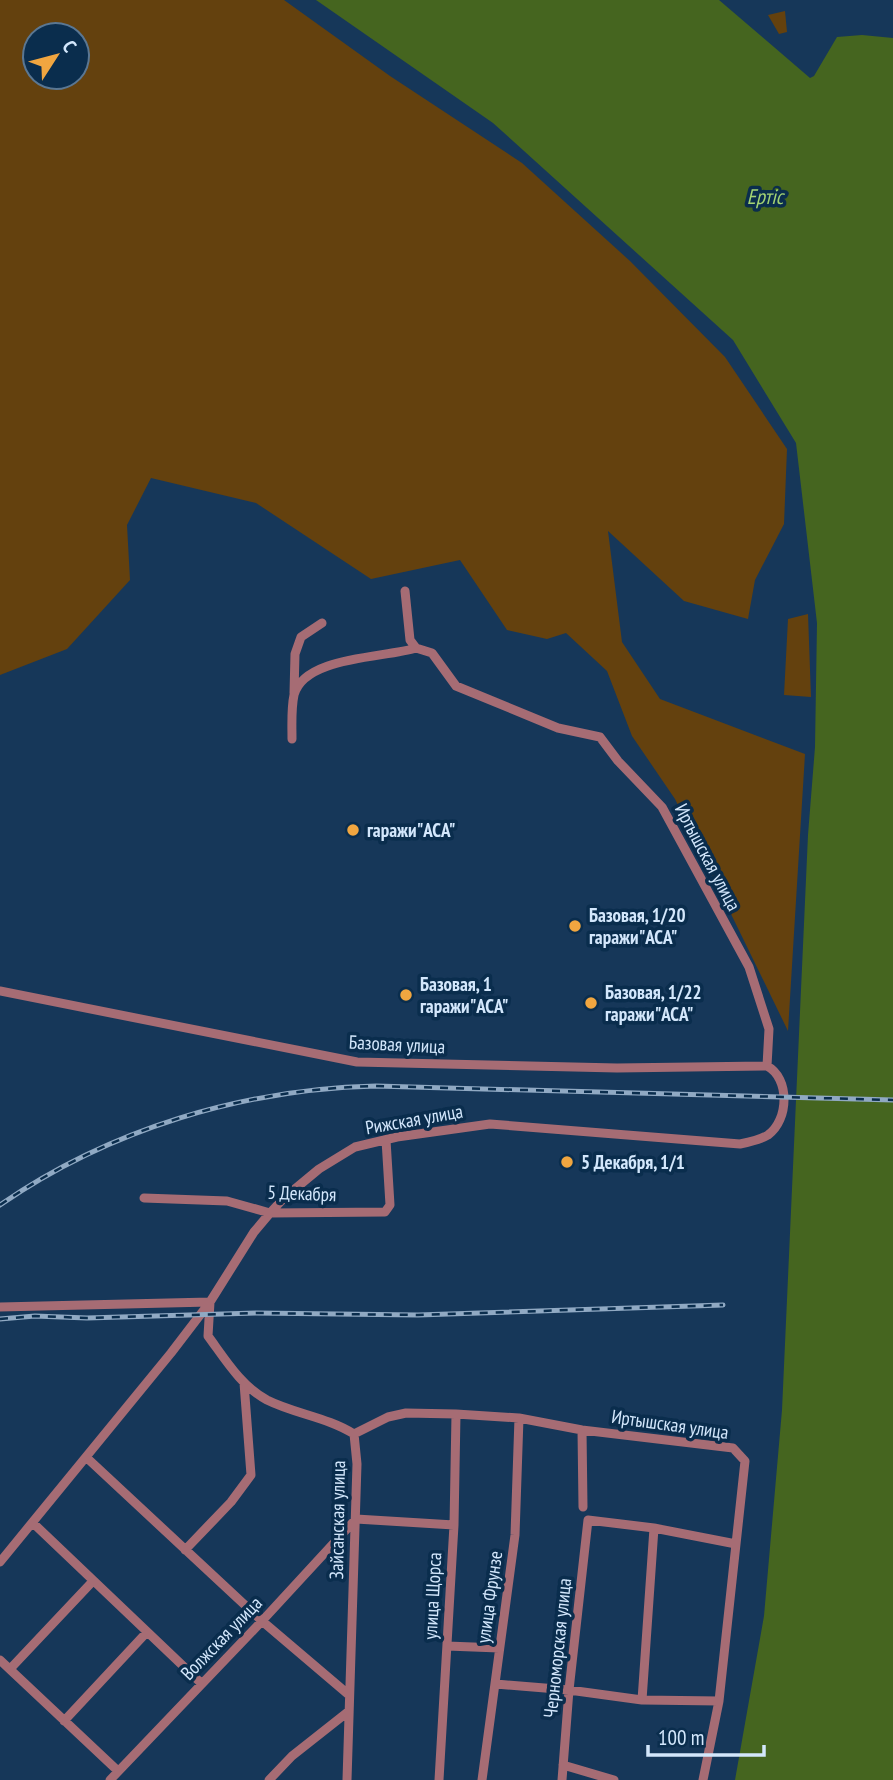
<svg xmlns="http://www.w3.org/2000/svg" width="893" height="1780" font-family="'PT Sans Narrow',sans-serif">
  <rect width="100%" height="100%" fill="#163759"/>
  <path fill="#64410e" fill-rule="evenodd" d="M0,0H284L390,76L522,163L630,261L725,357L787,449L784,524L755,580L748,619L684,601L608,531L622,642L660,699L805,754L788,1031L675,799L632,736L607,671L566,633L547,639L507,630L460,560L371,579L256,503L151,478L127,525L130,580L67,649L0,675ZM35,35H77V77H35Z
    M785,11L787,32L779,34L768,15Z
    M808,614L811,697L784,695L788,619Z"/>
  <path fill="#45651f" d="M316,0H719L810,78L814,76L837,37L862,35L893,38V1780H735L764,1616L782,1410L808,835L815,747L817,623L796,443L733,340L493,123Z"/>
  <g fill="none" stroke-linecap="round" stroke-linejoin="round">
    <path stroke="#a66c74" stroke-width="9" d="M405,591L410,640L416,648L432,653L456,686L558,728L600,737L618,761L662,807L749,967L769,1029L767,1066
      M294,693L295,654L301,637L322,623
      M292,739C292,725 291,709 294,695C304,656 385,658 416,648
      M0,991L357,1062L617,1068L767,1066C790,1078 789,1120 768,1135C760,1140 750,1142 740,1144L490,1124L397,1137L355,1147L319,1169L284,1198L270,1213L254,1232L210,1302L171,1353L0,1562
      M144,1198L227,1201L270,1213L385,1212L390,1205L386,1140
      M0,1307L210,1302L208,1336C225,1359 241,1386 267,1400C295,1414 327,1417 354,1434L357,1464L347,1780
      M582,1430L583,1507
      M354,1434L388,1417L406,1413L456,1414L519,1418L582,1430L733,1448L745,1461L719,1701L703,1780
      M87,1458L262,1621L349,1695
      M33,1523L202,1684
      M185,1550L231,1502L251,1475L244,1383
      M447,1646L499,1648
      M0,1660L118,1771
      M10,1669L93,1581
      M496,1684L569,1690L642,1700L719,1701
      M642,1700L654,1528
      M64,1721L147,1632
      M563,1765L614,1780
      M110,1780L262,1621L356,1519L454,1525
      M269,1780L292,1756L349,1711
      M439,1780L454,1525L456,1414
      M482,1780L515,1535L519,1418
      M562,1780L569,1690L588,1520L654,1528L736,1544"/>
    <defs>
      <path id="rail" d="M0,1205C110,1129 243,1089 376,1086L893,1100
        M0,1319L35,1316L87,1318L256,1313L418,1315L723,1305"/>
    </defs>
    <use href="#rail" stroke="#90a9c3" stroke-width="5"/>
    <use href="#rail" stroke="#0a2d4d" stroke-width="2.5" stroke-dasharray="8" stroke-linecap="butt"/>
  </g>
  <g fill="#f1a640" stroke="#0a2d4d" stroke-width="2.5">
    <circle cx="353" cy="830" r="7"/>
    <circle cx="575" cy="926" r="7"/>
    <circle cx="406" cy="995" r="7"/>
    <circle cx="591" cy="1003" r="7"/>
    <circle cx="567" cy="1162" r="7"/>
  </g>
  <g text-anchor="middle" stroke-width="7" stroke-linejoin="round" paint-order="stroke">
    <g font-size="19" font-weight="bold" fill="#d3e7fc" stroke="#0a2d4d" text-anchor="start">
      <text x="367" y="837">гаражи"ACА"</text>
      <text x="589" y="922">Базовая, 1/20<tspan x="589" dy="22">гаражи"ACА"</tspan></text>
      <text x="420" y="991">Базовая, 1<tspan x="420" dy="22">гаражи"ACА"</tspan></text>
      <text x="605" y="999">Базовая, 1/22<tspan x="605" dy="22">гаражи"ACА"</tspan></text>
      <text x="581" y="1169">5 Декабря, 1/1</text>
    </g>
    <g font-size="19" fill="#d3e7fc" stroke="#0a2d4d">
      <text transform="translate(708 857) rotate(62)" y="7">Иртышская улица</text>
      <text transform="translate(397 1044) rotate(3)" y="7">Базовая улица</text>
      <text transform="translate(414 1119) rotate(-10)" y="7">Рижская улица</text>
      <text transform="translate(302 1193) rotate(2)" y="7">5 Декабря</text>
      <text transform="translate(670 1424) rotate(8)" y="7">Иртышская улица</text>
      <text transform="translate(337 1520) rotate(-89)" y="7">Зайсанская улица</text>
      <text transform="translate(432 1596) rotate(-87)" y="7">улица Щорса</text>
      <text transform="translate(489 1597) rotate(-82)" y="7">улица Фрунзе</text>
      <text transform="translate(221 1638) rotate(-46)" y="7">Волжская улица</text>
      <text transform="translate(557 1648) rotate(-84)" y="7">Черноморская улица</text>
    </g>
    <g font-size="21" font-style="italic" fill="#a3d373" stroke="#0a2d4d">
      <text x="765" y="204">Ертіс</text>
    </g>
  </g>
  <g transform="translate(56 56) rotate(54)"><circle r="33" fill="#0a2d4d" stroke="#5a7793" stroke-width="2"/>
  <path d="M0-5L12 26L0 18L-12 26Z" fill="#f1a640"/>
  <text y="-10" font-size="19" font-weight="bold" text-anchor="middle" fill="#d3e7fc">С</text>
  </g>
  <path d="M648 1745v10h116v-10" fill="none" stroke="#d3e7fc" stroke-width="3.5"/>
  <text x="658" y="1745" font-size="21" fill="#d3e7fc" stroke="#0a2d4d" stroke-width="5" paint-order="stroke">100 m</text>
</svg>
